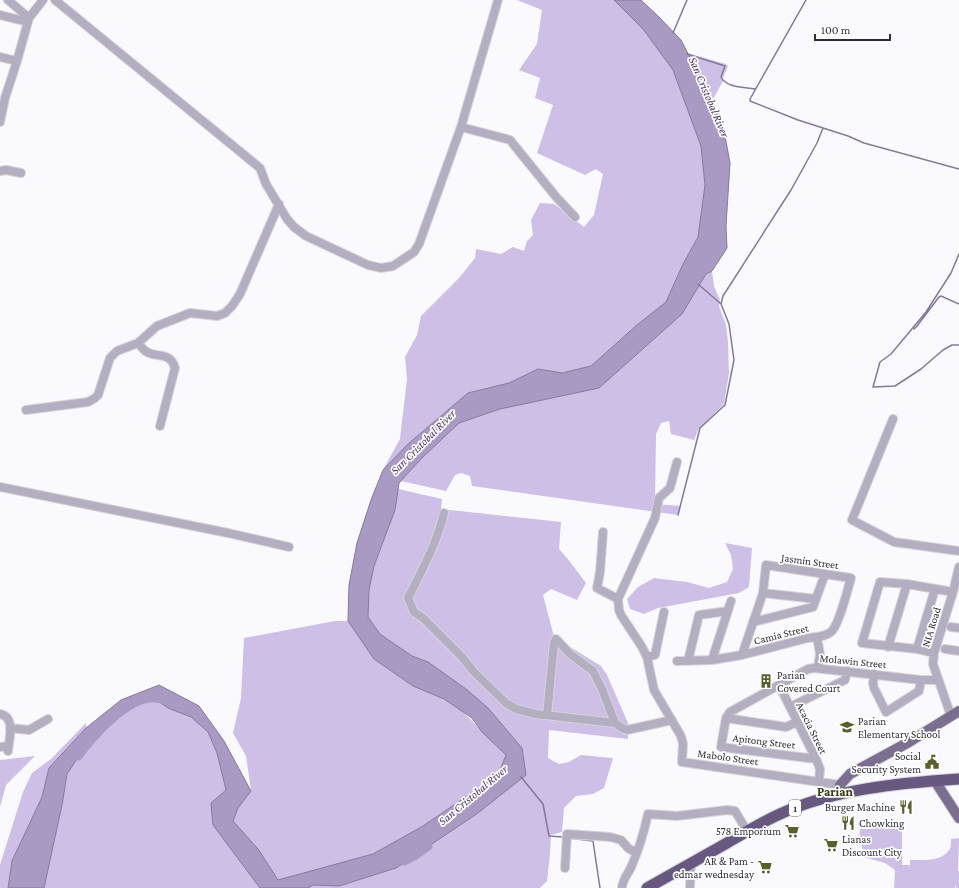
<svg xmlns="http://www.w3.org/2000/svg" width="959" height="888" font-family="'Crimson Pro',serif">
  <rect width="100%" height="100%" fill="#faf9fe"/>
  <path fill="#cdbfe6" d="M517,0H614L643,29L673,70L701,146L705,185L698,237L683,264L666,302L637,325L591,366L562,373L538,369L509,383L468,393L408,444L383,470L400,439L407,379L405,357L417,335L421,316L459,278L475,258L476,249L501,254L513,247L524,251L527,241L533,235L531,220L540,203L554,204L584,227L594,215L603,174L596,169L585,175L537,153L553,105L535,98L540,78L519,70L537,44L542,10Z
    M687,53L726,64L728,66L723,78V81L712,101Z
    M712,271L714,286L720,300L719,306L726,325L728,342L729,373L724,404L698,430L694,440L671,434L669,421L661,423L656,434L655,504L681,506L678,515L472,486L470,476L461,473L455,475L446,491L401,481L422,458L459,423L500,409L599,388L682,314L706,274Z
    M398,489L442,499L441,509L561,522L559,549L567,558L586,583L577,600L551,589L543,595L554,637L601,666L607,675L628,723V739L549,730L548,758L559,764L569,762L581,755L613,758L604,788L593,794L576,796L564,808L562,832L551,835L550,854L547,881L540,888H308L313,885L339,886L396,868L478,813L526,775L502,726L488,708L428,662L412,656L380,634L368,617L369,590L374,566L395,510Z
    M725,543L752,548L749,587L739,593L658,608L644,614L630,609L627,599L638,587L654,578L687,582L709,588L727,582L733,569L731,555Z
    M335,621H348L374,659L413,686L444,699L461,710L506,755L498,775L423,826L373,854L278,880L258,849L233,821L238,808L251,790L246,756L233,733L241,698L244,638Z
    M151,696L168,708L191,717L208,732L217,753L226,790L211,803L245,867L260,888H44L62,805L67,774L96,730L134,703Z
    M86,723V728L49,768L42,797L12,861L8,888H0V865L23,792L32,773L51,759Z
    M35,756L6,785L0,807V760Z
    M902,825V865H910V860C923,860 942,862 950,849C951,847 951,842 951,839L959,838L958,871H959V888H956V884L955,888H894L895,870L885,863L867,858C861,848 859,840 860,829Z"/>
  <path fill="#a99ac4" stroke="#857999" d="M614,0H641L659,17L681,40L722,120L730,163L726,226L727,248L712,271L706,274L682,314L599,388L500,409L459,423L422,458L399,483L395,510L374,566L369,590L368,617L380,634L412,656L428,662L466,689L488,708L522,748L526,775L478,813L396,868L339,886L313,885L308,888H260L213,825L211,803L226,790L217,753L208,732L191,717L168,708L151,696L134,703L96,730L67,774L62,805L44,888H8L12,861L42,797L49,768L86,728L121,700L159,685L199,706L224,741L251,791L238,808L233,821L258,849L278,880L373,854L423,826L498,775L506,755L482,732L472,718L444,699L413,686L374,659L348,621L349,585L357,543L371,500L383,470L408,444L468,393L509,383L538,369L562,373L591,366L637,325L666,302L683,264L698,237L705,185L701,146L673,70L643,29Z"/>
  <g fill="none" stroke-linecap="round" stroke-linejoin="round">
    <path stroke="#857999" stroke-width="1.5" d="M806,0L750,99V101L798,120L848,136L864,143L959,169
      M673,33L687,0
      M687,54L725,66L721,77C726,88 745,87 755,89
      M959,254L951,273L926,312L891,354L880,362L873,387L895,386L921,369L943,350L952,345H959
      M721,304L723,296L791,190L817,143L823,128
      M914,329L917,326L939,297L941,296L959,304
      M678,515L700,428L725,405L734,360L729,324L721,304L698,284
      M521,777L543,804L549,836L563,837
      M569,838L593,841L600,888"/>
    <path stroke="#a99ac4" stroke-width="9" d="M78,756C93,736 122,703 148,698C154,697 161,699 166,699
      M404,861L414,856L428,846"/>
    <defs>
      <path id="minor" d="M8,0L29,18
        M55,0L260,168L266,184L287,219L294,227L306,236L368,265L381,268L393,266L414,252L419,244L461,127L498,0
        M0,15L28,22
        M0,57L17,61
        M0,122L5,98L17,61L29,18L43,0
        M461,127L510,140L557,198L575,217
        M0,171L6,170L21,173
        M138,343C140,345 143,350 147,352C157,358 170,351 175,368L160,426
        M26,410L88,402L95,398L98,395L110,358L117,351L138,343L157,326L190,313L217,316L225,313L232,306L240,294L279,204
        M893,419L852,520L894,542L959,551
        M677,462L670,488L659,498L655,518L618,599L619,610L621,615L642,647L647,657L654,690L681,736L683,744L682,762L840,785
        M0,487L228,533L289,547
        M444,513C437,543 422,570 408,598L414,612L423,618L462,657L473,671L506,703L516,709L536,714L615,723
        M603,532L600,572L597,588L618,599
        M763,593L816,599
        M753,622L813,607L825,574
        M951,627L959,628
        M817,637L820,654L818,668
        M888,647L907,584
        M917,649L935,589
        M945,649L959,651
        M934,653L917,649L862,643L880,582L907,584L953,592
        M647,657L655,655L664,612
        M712,660L731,601
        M677,661L712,660L742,655L808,638C815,637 826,637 832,631C840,622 847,591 851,578L766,565L763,593L742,655
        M688,661L699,615L728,611
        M874,674L873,683L874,688L886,712L919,691L921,680
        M779,685L816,759L820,769L819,781
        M790,707L845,680L847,671
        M0,714C16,717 9,739 8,751
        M547,715L554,643L556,639L570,654L593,671L602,689L615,723L622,728L627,730L672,720
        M951,716L933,664L934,653L953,592L959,567
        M726,718L786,727L797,722
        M10,728L29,730L48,719
        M0,747L8,746
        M816,759L721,747L726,718L730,712L808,669L814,668L921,680H937
        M565,868L567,834L610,837L621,840L628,848L636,853
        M622,888C622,880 629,873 632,865C639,849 644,832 648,814L677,816L727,810L735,811L747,831
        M690,888L691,863"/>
      <path id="major" d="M935,781L959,818
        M839,795L840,785L850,774L909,742L959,711"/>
      <path id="highway" d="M647,888C674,873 700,858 727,843C744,833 762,822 780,814C834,789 900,783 959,779"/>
    </defs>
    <use href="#minor" stroke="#d6d4da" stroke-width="10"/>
    <use href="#major" stroke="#d6d4da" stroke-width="12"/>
    <use href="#highway" stroke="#d6d4da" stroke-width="13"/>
    <use href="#minor" stroke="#b4aec1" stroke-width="8"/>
    <use href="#major" stroke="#7b6f90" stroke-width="10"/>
    <use href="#highway" stroke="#66587e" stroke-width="11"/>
  </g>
  <defs>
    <symbol id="building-bare" viewBox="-9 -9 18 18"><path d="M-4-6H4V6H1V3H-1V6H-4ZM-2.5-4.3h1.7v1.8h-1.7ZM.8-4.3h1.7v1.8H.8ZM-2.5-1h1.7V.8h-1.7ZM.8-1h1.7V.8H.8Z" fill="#5a5f2d" stroke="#fff" stroke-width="2.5" paint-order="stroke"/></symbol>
    <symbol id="school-bare" viewBox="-9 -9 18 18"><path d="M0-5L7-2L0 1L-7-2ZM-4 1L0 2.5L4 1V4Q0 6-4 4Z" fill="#5a5f2d" stroke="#fff" stroke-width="2.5" paint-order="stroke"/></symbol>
    <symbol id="civic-bare" viewBox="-9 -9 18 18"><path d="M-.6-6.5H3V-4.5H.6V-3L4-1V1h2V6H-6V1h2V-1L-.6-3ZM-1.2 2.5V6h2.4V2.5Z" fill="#5a5f2d" stroke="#fff" stroke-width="2.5" paint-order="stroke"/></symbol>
    <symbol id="restaurant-bare" viewBox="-9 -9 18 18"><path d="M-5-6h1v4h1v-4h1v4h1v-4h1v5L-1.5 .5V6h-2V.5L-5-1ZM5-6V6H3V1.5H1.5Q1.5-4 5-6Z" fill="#5a5f2d" stroke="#fff" stroke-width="2.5" paint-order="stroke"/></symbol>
    <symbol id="supermarket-bare" viewBox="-9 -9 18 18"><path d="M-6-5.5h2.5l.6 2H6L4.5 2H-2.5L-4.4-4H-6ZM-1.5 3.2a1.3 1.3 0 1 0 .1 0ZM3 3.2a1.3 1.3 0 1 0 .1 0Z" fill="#5a5f2d" stroke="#fff" stroke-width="2.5" paint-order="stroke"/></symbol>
  </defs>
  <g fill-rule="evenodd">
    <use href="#building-bare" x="756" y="671" width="20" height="20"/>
    <use href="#school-bare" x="837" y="717" width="20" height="20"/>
    <use href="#civic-bare" x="922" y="752" width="20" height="20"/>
    <use href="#restaurant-bare" x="896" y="797" width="20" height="20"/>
    <use href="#restaurant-bare" x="838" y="813" width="20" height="20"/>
    <use href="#supermarket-bare" x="782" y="821" width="20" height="20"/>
    <use href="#supermarket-bare" x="821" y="835" width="20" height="20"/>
    <use href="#supermarket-bare" x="755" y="857" width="20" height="20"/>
  </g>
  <g text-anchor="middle" stroke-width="3.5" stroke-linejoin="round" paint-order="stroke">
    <rect fill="#fff" stroke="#6e6b72" stroke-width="1" x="789" y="800" width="12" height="16" rx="3"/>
    <g font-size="10" font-weight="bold" fill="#302c35">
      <text x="795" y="812">1</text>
    </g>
    <g font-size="11" fill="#302c35" stroke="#fff">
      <text transform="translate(810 561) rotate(8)" y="4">Jasmin Street</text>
      <text transform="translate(931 627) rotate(-73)" y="4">NIA Road</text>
      <text transform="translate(781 634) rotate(-14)" y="4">Camia Street</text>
      <text transform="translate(853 661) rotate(6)" y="4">Molawin Street</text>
      <text transform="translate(812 728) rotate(64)" y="4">Acacia Street</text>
      <text transform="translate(764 741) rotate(7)" y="4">Apitong Street</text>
      <text transform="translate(728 757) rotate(8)" y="4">Mabolo Street</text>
    </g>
    <g font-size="11" fill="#302c35" stroke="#fff" text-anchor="start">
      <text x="777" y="679">Parian<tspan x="777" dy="13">Covered Court</tspan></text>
      <text x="858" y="725">Parian<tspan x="858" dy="13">Elementary School</tspan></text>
      <text x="921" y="760" text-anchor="end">Social<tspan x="921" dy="13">Security System</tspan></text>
      <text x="895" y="811" text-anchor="end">Burger Machine</text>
      <text x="859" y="827">Chowking</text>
      <text x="781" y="835" text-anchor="end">578 Emporium</text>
      <text x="842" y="843">Lianas<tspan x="842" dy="13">Discount City</tspan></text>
      <text x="754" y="865" text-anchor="end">AR &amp; Pam -<tspan x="754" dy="13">edmar wednesday</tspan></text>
    </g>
    <g font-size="12" font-style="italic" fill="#4d376d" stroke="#fff">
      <text transform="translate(709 97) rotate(67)" y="4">San Cristobal River</text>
      <text transform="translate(423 442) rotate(-45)" y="4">San Cristobal River</text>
      <text transform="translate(473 795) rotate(-40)" y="4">San Cristobal River</text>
    </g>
    <g font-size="13" font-weight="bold" fill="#35380f" stroke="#fff">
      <text x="835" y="796">Parian</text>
    </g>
  </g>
  <path d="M815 34v6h75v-6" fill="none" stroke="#302c35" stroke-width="2"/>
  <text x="821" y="34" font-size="12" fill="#302c35" stroke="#ffffff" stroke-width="3" paint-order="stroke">100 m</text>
</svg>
